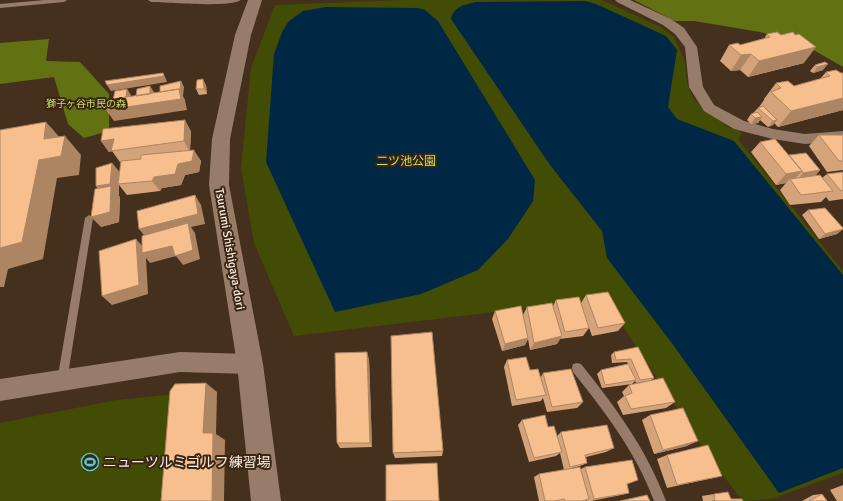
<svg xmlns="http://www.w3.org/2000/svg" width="843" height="501" font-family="Signika,'Noto Sans JP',sans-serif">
  <rect width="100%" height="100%" fill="#45301d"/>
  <path fill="#424c05" d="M405,0H602L659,26L674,37L685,61L687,83L694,100L728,127L742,132L738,139L843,271V473L772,499L743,501L708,456L605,299L294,336L254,243L241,168L251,68L275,5Z
    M188,393L177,501H0V423L116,400Z"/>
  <path fill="#627112" d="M634,0H843V67L805,45L760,32L694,21H675Z
    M49,39L46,61L80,62L109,94V131L84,138L68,124L54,77L0,84V43Z"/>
  <path fill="#002844" d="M585,1L596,4L666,36L677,50L668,107L677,119L734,141L843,275V468L779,493L671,342L607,258L602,231L550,165L451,19C454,6 464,5 476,2Z
    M326,7L417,8L425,10L438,21L535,180L533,201L508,239L478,270L421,294L335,312L266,162L274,54L283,30L289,21L303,11Z"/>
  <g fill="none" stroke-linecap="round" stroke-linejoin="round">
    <path fill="#977d69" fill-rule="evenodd" d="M45,0H67L64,2L0,8V4Z
      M148,0H241C229,8 168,2 151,2Z
      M89,215L93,218L67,381L66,385L62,386L58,385L57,381L85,218Z
      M577,363L581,364C616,408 646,448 666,501H654C636,452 605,412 573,372L572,368L573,364Z"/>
    <path fill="#977d69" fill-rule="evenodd" d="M615,0H630L671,19L684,28L697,47L703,87L714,105L744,121L773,129L805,134L843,131V141L805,144L773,139L734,129L704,111L689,87L685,47L675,34L663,25L617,2Z
      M180,352L250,354L257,357L260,364L257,371L250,374L180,372L0,401V379Z"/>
    <path fill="#977d69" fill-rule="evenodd" d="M248,0H262L251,35L230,139L229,185L263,364L281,501H251L237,364L209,185L212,139L235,35Z"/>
  </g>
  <path fill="#d4a37a" d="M767,34L804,63L748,77L740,70L731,71L720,61L729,45H740L764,39Z
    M815,65L823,70L813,73L810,71Z
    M826,72L841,73H843V110L778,127L774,123L773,125L768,127L760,120L758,123L751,124L747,120L751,114L753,113L759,107L764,100V99L776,83L794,86L820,79Z
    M206,85L207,94L199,95L196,89Z
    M191,131L190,150L201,161L199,172L185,175L181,185L162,188L160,191L127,195L119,185V195H118L120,197L119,222L101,227L98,189L96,186L112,163L120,173L121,162H120L112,151L109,152L101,141Z
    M819,135H843V170L827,172L809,146Z
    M760,142L820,170L815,176L807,177L822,178L827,174L843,172V199L829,201L826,197L821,202L790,205L780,190L786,183L776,185L751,152Z
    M808,210L843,229L837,234L819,239L802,215Z
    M586,295L625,323L618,331L592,336L584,314L589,328L583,336L560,339L557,344L530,350L528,339L525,345L502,351L492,319L495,311L523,315L527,307L553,306L556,300L581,303Z
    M638,347L654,378L650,381L675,402L666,408L623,415L617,402L624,396L622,392L629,385L649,381L636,383L635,381L632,384L602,388L597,374L601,370L628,364L627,362L612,363L611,355L614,352Z
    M369,359L372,447L340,448L337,443Z
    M507,360L530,370L541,377L543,373L583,402L577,408L547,412L543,398L541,401L512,406L504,367Z
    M650,415L687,446L654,454L642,420Z
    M522,420L548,427L557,436L561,432L614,448L606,452L586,457L587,463L580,466L568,469H581L585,467L627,484L629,493L621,495L591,501H587V500L585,501H539L534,477L539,474L564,470L560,453L556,456L529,462L518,425Z
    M443,451L442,456L395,458L393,453Z
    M667,455L722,476L667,488L657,459Z
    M843,485V501H837L830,490Z
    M714,494L731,499L743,501H703L702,496Z
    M822,494L827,501H802L813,495Z"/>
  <path fill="#ad8563" d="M816,47L804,63L748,77L759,61Z
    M751,54L740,70L731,71L741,55Z
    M828,64L823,70L813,73L817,67Z
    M163,73L166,79L167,82L111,91L107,85Z
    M203,79L206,85L207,94L204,89Z
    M181,81L184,87L183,96L185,100L187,110L114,121L106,110L179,89Z
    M150,86L154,92L153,101L140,104Z
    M127,89L131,95L130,104L113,100Z
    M843,98V110L778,127L791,111Z
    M762,117L758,123L751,124L755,118Z
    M185,120L191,131L190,152L184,141Z
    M777,120L773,125L768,127L773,121Z
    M46,122L63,141L65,136L81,155L79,175L57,178L43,259L8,269L4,287H0V248L39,160L44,139Z
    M114,139L112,151L109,152L101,141Z
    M194,150L201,161L199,172L185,175L181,185L162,188L160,191L152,181L154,177L178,164Z
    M112,163L120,173L118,184L119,185V195H118L120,197L119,222L101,227L91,217L105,197L96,186Z
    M820,170L815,176L798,179L803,173Z
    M802,171L792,182L790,179L786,183L776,185L786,174Z
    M195,195L201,205L205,224L191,227L195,233L200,259L183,265L176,256L150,263L146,258L148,294L112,305L102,296L136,239L145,249L172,246L193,250L147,239L139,229Z
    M843,229L837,234L819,239L825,234Z
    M562,336L557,344L530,350L534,343Z
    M528,338L525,345L502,351L505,344Z
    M367,352L369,359L372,447L370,443Z
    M206,383L217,392L216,434L225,440L224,501H212L203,433Z
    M698,441L687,446L654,454L663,450Z"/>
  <path fill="#f7be8e" stroke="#ad8563" d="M777,32L781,35L793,32L795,35L799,34L816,47L759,61L751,54L741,55L729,45L738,43L740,45L770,37L767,34Z
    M825,62L828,64L817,67L815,65Z
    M836,70L841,73H843V98L791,111L771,92L781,88L776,83L788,81L794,86L830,76L826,72Z
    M163,73L164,76L107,85L105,81Z
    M203,79L204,89H196L197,80Z
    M181,81L180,90L179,89L160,92V86Z
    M150,86V94L136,96L137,89Z
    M127,89L126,97L113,100L115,91Z
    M179,89L181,99L106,110L107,100Z
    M763,106L777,120L773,121L758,108Z
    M757,112L762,117L755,118L751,114Z
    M185,120L184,141L111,151L114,139L101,141L103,129Z
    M46,122L44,139L65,136L61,156L39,160L22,242L0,248V130Z
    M819,135H843V161H839Z
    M775,139L802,171L786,174L760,142Z
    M194,150L192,161L178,164L175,174L154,177L152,181L118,184L121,161L141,159V155Z
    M806,153L820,170L803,173L802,171L789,155Z
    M112,163L110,184L96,186V168Z
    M843,172V190L841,191L827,174Z
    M820,175L833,191L801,195L790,179Z
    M111,186L110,212L91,217L95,189Z
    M195,195L198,214L139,229L137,211Z
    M825,208L843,228V229L825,234L808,210Z
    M188,223L193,250L175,256L172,246L142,253V236Z
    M136,239L139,285L102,296L99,251Z
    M608,292L625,323L598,328L586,295Z
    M579,297L589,328L565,332L556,300Z
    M552,303L562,336L534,343L527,307Z
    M521,306L528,338L505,344L495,311Z
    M432,332L443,451L393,453L391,336Z
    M638,347L654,378L640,380L631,359L616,360L614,352Z
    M367,352L370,443H337L335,353Z
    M526,357L530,370L538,369L546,395L516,400L507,360Z
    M628,364L636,380L605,385L601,370Z
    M571,369L583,402L552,407L543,373Z
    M663,378L675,402L631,409L625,396L632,393L629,385Z
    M206,383L203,433H213L212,501H161L170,391L175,384Z
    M683,408L698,441L663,450L650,415Z
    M545,415L548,427L554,426L562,452L534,458L522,420Z
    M607,425L614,448L585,455L587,463L570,467L561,432Z
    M708,445L722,476L677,485L667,455Z
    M632,460L638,480L627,484L629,493L594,499L585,467Z
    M437,463L439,501H386V465Z
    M580,467L589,499L582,501H565L564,499L554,501H545L539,474Z
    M728,492L731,499H742L743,501H712H715L714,494Z
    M822,494L827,501H809Z
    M647,495L650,501H620Z"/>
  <defs>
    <symbol id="stadium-ring" viewBox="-11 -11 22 22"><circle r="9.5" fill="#3b2613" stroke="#52cdd0" stroke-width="1.5"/><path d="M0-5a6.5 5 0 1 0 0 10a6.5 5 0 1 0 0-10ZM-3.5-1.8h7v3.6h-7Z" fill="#52cdd0"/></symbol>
  </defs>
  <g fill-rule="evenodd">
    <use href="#stadium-ring" x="80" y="452" width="20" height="20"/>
  </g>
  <g text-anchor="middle" stroke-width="4" stroke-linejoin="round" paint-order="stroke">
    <g font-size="10" fill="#c9df6b" stroke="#3b2613">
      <text x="86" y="107">獅子ヶ谷市民の森</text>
    </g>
    <g font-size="12" fill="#c9df6b" stroke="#3b2613">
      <text x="406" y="165">二ツ池公園</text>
    </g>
    <g font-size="12" fill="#fcede2" stroke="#3b2613">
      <text transform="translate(230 249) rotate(80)" y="4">Tsurumi Shishigaya-dori</text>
    </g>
    <g font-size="14" fill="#fcede2" stroke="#3b2613" text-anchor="start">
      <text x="103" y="467">ニューツルミゴルフ練習場</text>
    </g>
  </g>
</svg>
